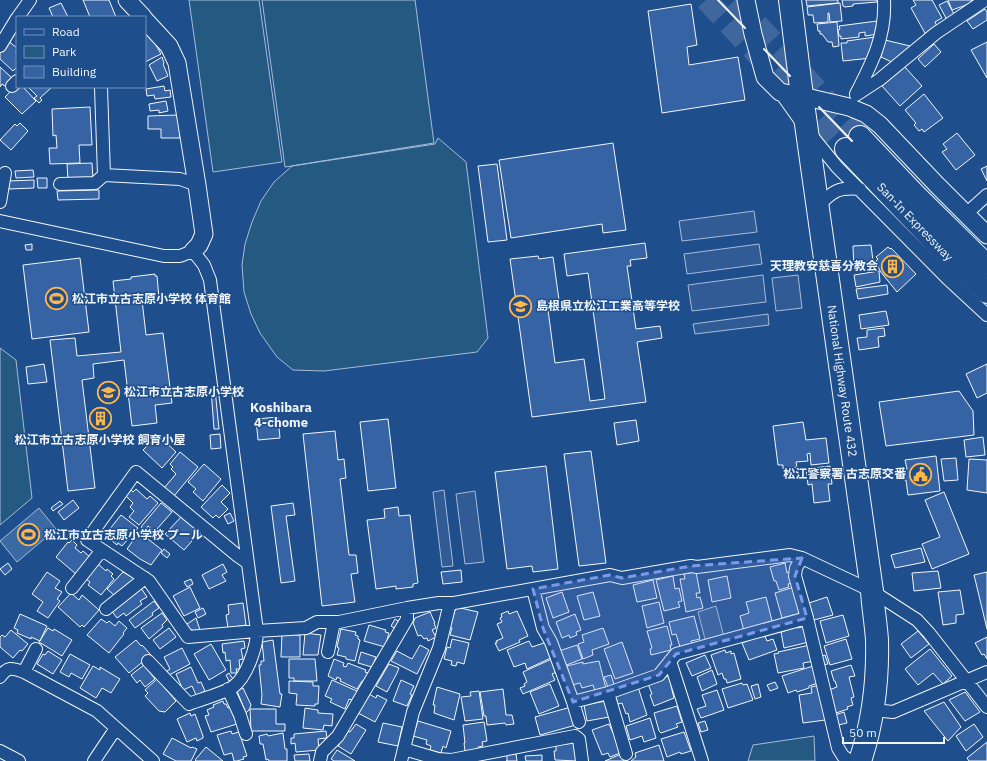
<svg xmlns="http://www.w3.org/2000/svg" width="987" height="761" font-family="'IBM Plex Sans','Noto Sans JP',sans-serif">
  <rect width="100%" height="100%" fill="#1f4e8c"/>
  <path fill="#245a82" stroke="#a8bbd7" d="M189,0H259L282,162L213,172Z
    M262,0H415L434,143L285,167Z
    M438,138L466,162L488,338L477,352L324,371L293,370L277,357L260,333L251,314L244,292L242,265L245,244L252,222L261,201L274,182L292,166L435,144Z
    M0,348L16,360L32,498L0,525Z
    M814,736L815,761H748L753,745Z"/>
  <path fill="#305b95" stroke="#a8bbd7" d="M754,211L757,232L682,241L679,221Z
    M759,244L762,264L687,274L684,254Z
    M763,275L766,302L692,311L688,285Z
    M798,275L802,308L776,311L772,278Z
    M768,314L769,325L695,334L693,324Z
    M444,490L453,566L442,567L433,492Z
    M475,491L484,562L465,564L456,494Z
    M716,606L724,637L706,643L698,612Z"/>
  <path fill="#3b69a3" stroke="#a8bbd7" d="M39,508L56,529L17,562L0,541Z"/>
  <path fill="#3563a3" stroke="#f2f6ff" d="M83,0H109L116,17H90Z
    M806,0H838V3L807,6Z
    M842,0H877V2L853,4V6L845,7L843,6Z
    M913,0H932L942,18L935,22L938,28L926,35L911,8L916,5Z
    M948,0H973H972V3L952,10Z
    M947,1L955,16L947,20L939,5Z
    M61,3L68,17H53L49,8Z
    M840,3L842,21L830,22L829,13H828V22L814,23L813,15H808L807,7Z
    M691,4L697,45L687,47L689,65L738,57L745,100L662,113L648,11Z
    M985,9L987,12V20L973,29L967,21Z
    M877,21L879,34L865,36V32L859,33V37L841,39V36H839L838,30L840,29L839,26Z
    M837,22L839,46L833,47L832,42H828L822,34H820V31H818L817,24Z
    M145,30L150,39L152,38L161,54L145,62Z
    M875,37L871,58L843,61L841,43H847V41Z
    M7,40L17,48L16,53L17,54V67L13,71L0,59V52Z
    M885,40L910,46L908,52L894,63L881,57Z
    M987,42V78L971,50Z
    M934,44L941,52L925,67L918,59Z
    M162,57L164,63L163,64L168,76L157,81L149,65Z
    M904,66L922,86L900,106L882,86Z
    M0,67L12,78L5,86L2,84L0,87Z
    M17,85V87H23L36,101L22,114L5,97Z
    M164,86L165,91L170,90L171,97L155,99L154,95L147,96L146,89Z
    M28,87H52L40,98L42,100L39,103L34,98L37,96Z
    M924,94L943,118L924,132L922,129L919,131L914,125L916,123L905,110Z
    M166,101L168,111L159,113V110L150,111L149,104Z
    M90,107L92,145H79L80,163L50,164L49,148H57L56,135L53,136L52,109Z
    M178,115L180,138H161V129H148V116Z
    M20,123L28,131L11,150L0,140L15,124L17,126Z
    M957,133L975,155L956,170L942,152L947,149L943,144Z
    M613,143L626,230L603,233L602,224L511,238L499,160Z
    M92,163L93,179L68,180L67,164Z
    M497,164L507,240L488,242L478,166Z
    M987,166V181L981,169Z
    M33,170L34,177L16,178L15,171Z
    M37,178H47V188H38Z
    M34,180V188L9,189L8,181Z
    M99,190V199L58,200L57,191Z
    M645,243L647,258L630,260L631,266H627L636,329L660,326L662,338L637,342L646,402L532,417L510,259L538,256L539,259L553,257L559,300L547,302L555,363L584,359L590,401L605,399L588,273L567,276L564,254Z
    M32,244V250H26L25,245Z
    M871,245L874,268L854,270L853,246Z
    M888,247L890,249L891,248L916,274L897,292L880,271L876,261L878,259L876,257Z
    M80,258L89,332L32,339L23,265Z
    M879,271L880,282L856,287L854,275Z
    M155,274V276H157L159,298L142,300L146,335L163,333L172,403L155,405L157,423L132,426L124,360L93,364L94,378L82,380L95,488L68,491L50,340L75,338L77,356L121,352L113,281L131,279V277Z
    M887,285L888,294L858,299L856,289Z
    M886,311L889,325L861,329L859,315Z
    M884,328L885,336L878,337L879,347L859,350L857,338L867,337V330Z
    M44,364L47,382L28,384L26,367Z
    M987,364V393L977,398L966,374Z
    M211,389H215L219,429H214Z
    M959,391L973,411L974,435L886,446L879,402Z
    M102,413L104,425L98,426L97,414Z
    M278,417L280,438L258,440L256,419Z
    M388,419L396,488L368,491L360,422Z
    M636,420L639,441L617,445L614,423Z
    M803,422L806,440L826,438L829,463L811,465L810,453L807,454L808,461L796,462L797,467L783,469V465H778L773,426Z
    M335,431L338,460L344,459L346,478L340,479L349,555H356L358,573L351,574L355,602L322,606L303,434Z
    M220,434L221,448L211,449L210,435Z
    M158,435L176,452L162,468L143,450Z
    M983,437L985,455L966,457L964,440Z
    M591,451L606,563L579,566L564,454Z
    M180,452L198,467L174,496L164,488L176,474L171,469L173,467L170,464Z
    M936,456L940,491L908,495L906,480H904L903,469H907L905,460Z
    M956,458L958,480L944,481L941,459Z
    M969,459L987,460V493L967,490Z
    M204,464L221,479L203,501L193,492L196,489L188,482Z
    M546,466L558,569L533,572L532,566L507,569L495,472Z
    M830,466L832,484H828L830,501L814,503L812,484L808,485L806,469Z
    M222,485L230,493L221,502L228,509L219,518L216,515L213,518L201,507Z
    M130,489L133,492L136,489L147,499L150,496L158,503L139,525L129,517L134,511L130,507L133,503L125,495Z
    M944,492L969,554L932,569L922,544L940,537L925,500Z
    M73,500L79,508L64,520L58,512Z
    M60,501L63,504L53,511L51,508Z
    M161,503L172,512L157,529L154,531L148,526L145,530L141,527Z
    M293,503L295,515L286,516L295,581L281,583L271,506Z
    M398,507L399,516L410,515L418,583L413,584V587L396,589V586L376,589L367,520L385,518L384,509Z
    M230,513L234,521L228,524L224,516Z
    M121,515L138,528L122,546L118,543L117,545L105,535Z
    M182,516L200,532L184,550L165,534Z
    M139,532L162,550L151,565L140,559L127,549Z
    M72,540L77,545L75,548L81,553L83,551L90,557L76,574L56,557L68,542L69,543Z
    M921,548L925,562L895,568L891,555Z
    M164,549L170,554L167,558L161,553Z
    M8,563L12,569L5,575L0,569Z
    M785,563L787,573L789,572L792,583L788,584L789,587L779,590L776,581H774L770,567Z
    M98,564L106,571L107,569L113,574L111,576L114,579L101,595L88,585L90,582L86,579Z
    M223,564L227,572L222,575L226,581L209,589L202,575Z
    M461,570L462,582L443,584L441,572Z
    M938,571L941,588L914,591L912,573Z
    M47,572L60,581L55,588L62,592L57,599L60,601L48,618L37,611L43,602L32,594Z
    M123,572L135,579L114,595L107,589Z
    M696,572L700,593H696L697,598L700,597L703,608L686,612L680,579H685L684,574Z
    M987,572V629L974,575Z
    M673,576L675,589L679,588L682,601L678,602L680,607L664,611L656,580Z
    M727,576L731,598L712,602L708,580Z
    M191,579L193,584L187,587L184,582Z
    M653,580L657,598L637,602L633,585Z
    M190,587L200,608L184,616L173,596Z
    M794,587L801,613L782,618L775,593Z
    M141,588L147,597L140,601L142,604L126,616L124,613L117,618L111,610Z
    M960,590L964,614L956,615V623L943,625L938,592Z
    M562,592L569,612L553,618L546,598Z
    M593,592L600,616L584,620L577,596Z
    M71,593L79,600L82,595L99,610L84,627L82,625L80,627L58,607Z
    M766,597L772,621L744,631L740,616L749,613L746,602Z
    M827,597L833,615L814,620L809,603Z
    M154,601L159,608L152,613L153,615L135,628L129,620Z
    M659,602L664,623L647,628L642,606Z
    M243,603L246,625L228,628L226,615L229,614L228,605Z
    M456,607L478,612L470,640L450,635L452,628L450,627Z
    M203,608L206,614L198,618L195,612Z
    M508,611L509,614L517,611L528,636L519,640L520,642L499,651L495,643H497L496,641L503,638L497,624L502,622L500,618L502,617L501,614Z
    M430,612L435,623H434L436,628L432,630L436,637L428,641L427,638L424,639L421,635L418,636L413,623L415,618Z
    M162,613L167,620L162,625L163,627L149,639L141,628Z
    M20,614L47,626L40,641L31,637V639L17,633L18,630L14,628Z
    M575,614L581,630L576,632L577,635L570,638L569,635L562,638L556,622Z
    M843,615L849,636L826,643L820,621Z
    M694,616L700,639L691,641L692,644L680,647L676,634L672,635L669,622Z
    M196,618L200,630L195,631L189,629L187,624Z
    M101,619L107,623L109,621L115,626L119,621L127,628L123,633L124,634L109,653L87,635Z
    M395,619L400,622L396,629L391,626Z
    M369,625L386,630L385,632L389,633L385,647L364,641Z
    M667,626L672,645H670L671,650L651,655L650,649L652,648L647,631Z
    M797,626V628L806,626L809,642L784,648L781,632L785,631V628Z
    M48,628L53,631L54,629L72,640L62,656L39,642Z
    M169,628L176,637L160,649L153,640Z
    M603,628L609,644L592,650L593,655L583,659L578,644L584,642L582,635Z
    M341,629L356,632L355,635L358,636V639L360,640L355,661L346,659V657L337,655L339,648L337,647Z
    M11,630L28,644L22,651L20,650L13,658L0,647V637L2,635L5,637Z
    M918,631L929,644L911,658L901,644Z
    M305,633L321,635L318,655H303Z
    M282,634L300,635V657H281Z
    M764,634L767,641L773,639L777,650L749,660L742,643Z
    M987,637V659L984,654L982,655L975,643Z
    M452,639L469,643L464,664L457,662L456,666L451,665L452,661L444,659L447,647L450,648Z
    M846,639L852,659L830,665L824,646Z
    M136,640L141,646L142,645L151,655L129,673L115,657Z
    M273,640L280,694H282L280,707L261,704L262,695L259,665H261V661H264L262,642Z
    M244,641L245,648L241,649L243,659L239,660L240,669H236L237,673H231L230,660L226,661L225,652L223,653L222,644Z
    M529,641L532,647L547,642L553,657L527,669L525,663L514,667L507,650Z
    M622,642L633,673L615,679L604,649Z
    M211,644L226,670L209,680L194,654Z
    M420,645L429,650L417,674L391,661L397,651L412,659Z
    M577,645L582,659L564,666L559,651Z
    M810,645L814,661L803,663L804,668L778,673L774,654L779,653L778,652Z
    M182,648L190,664L169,675L167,671L170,669L164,657Z
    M930,649L952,676L943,684L933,673L918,685L905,669Z
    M725,650L726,653L731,651V654L734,653L741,679L727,683L726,679H724L722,673L718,675L711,655Z
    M48,651L62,660L53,674L37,664L43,654L45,655Z
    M361,652L376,657L372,667L358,663Z
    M70,654L90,665L82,679L71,673L69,677L60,672Z
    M705,655L711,668L692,676L686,663Z
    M825,655L828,664L822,665L820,657Z
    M554,658L559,671L552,674L555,680L523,694L520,688L525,686L524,684L527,682L523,672Z
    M289,659H315L317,681H294V678H289Z
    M334,659L344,663L343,666L346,667L348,663L366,670L365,672L368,673L364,682L362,681L357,689L340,681L341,679L337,677L336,680L328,676Z
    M599,661L606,689L595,691L593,685L582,688L580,683L572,685L567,666L583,662V664Z
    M389,664L399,668L397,673L387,692L376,686Z
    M144,665L155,679L145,687L140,680L137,683L131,675Z
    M851,665L855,676L849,677L854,697L851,698L853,705L847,707L848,709L836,713L829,690L837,687L835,681H834L831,671Z
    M93,666L100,670V667L120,679L111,693L102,688L96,698L80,688Z
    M813,666L818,683L809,686V688L797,692L796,690L788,693L782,676Z
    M191,667L198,683L201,682L205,691L196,695L192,686L183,690L176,674Z
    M712,670L717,684L702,691L697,677Z
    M229,673L233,679L229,681L226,675Z
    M611,675L614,684L608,687L604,677Z
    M668,676L672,686H671L674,698L654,706L650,695L652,694L648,684Z
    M157,679L176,701L165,712L159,711L145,696L148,693L145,690Z
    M332,680L359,692L355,701L349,699L345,709L330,702L332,699L325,696Z
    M401,680L414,686L410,694L412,695L407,706L393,701Z
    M289,681L313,682V686H319L318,704H315V706L296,705L297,694L289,693Z
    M775,682L778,688L770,691L767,685Z
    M742,683L743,685L747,684L753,700L728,708L722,689Z
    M550,684L559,706L539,714L530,692Z
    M758,684L761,697L755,699L751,686Z
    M820,685L825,720L803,723L799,695L812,693L811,687Z
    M437,687L460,694L454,720L434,713L435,705H433Z
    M638,687L647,715L630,722L628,713L626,714L622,703L618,704L615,694Z
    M243,688L251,705L249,710L246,713L237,691Z
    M503,689L506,715H512L514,724L506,725L505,723L487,725L486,716H484L480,692Z
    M717,690L724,710L701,718L697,709L706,706L702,695Z
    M479,691L483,719L465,721L461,697L471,696L470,692Z
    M965,692L980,712L965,721L949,700Z
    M369,694L376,698L377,695L387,700L375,722L358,713Z
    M223,701L224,704H226L228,708L230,707L231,710H232L237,724L211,732L205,716L209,715L207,710L214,707L213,705Z
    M606,701L609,717L587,721L584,705Z
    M944,702L961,727L948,741L924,711Z
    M677,706L682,722L676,724L678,727L661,733L659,731L654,713Z
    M571,707L576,725L540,735L535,717Z
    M305,708L318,710V713L333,714L332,726L324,725L323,730L303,728Z
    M250,709H276V724H285V731H251Z
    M844,712L847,723L838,725L835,715Z
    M190,713L191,716L195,714L203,736V738L197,741L196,738L187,742L177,719Z
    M650,718L656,738L644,742L642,736L630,740L626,726Z
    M418,721L451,731L446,748L443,746L441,753L430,750L431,746L426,744L427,740L413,736Z
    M705,721L708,730L701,732L698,723Z
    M484,722L487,741L482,742L483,746L478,747V749L465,751L464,743H465L463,725Z
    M383,723L402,727L398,746L378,742Z
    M356,724L366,730L351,754L338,746L347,731L350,732Z
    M609,724L613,733L615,732L620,753L610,757L608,753L602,755L592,730Z
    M974,724L983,737L966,751L956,736Z
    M231,731L232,734L239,732L247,756L243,757L244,759L237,761H234L232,753L224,755L217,735Z
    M326,731L327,738L318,739L319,750L296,752L295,743L291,744V738H294V734Z
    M684,732L691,751L681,754L680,752L667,757L661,739Z
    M283,733L285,749H287V761H269L268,759L266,760L263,744H260L259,736L267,734L268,736Z
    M172,738L191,748L192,747L197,749L191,761H176L163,754Z
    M987,742V761H969L967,758Z
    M576,743L578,761L555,760L554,751H556V745Z
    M659,745L664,761H631L636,757L635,753Z
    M206,747L223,761H196L195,760Z
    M337,750L355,761H334L331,759Z
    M309,754L310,761H295L294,755Z
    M516,754L517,761H506H507V755Z
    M621,754L624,761H605Z
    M542,755V761H526L525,756Z"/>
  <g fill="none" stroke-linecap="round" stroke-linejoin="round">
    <path stroke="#3f679d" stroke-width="22" stroke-dasharray="22 11" stroke-linecap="butt" d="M706,0L846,149
      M735,0L860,137"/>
    <defs>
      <path id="street" d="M18,17L30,0
        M0,46L17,18
        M12,86L17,81
        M101,88L104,175L180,179L197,185
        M780,92L807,130L837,167L947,278L987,315
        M856,94C872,63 886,36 884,0
        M856,95L879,80L936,33L985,0
        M60,184L95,183L104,175
        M0,202L5,173
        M818,206C833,191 838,187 860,189
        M966,214L987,195
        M0,221L164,256H180L193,251L204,265L210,280L257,631C257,646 247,677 233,687C222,694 201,699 189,704L148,661
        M802,558L796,568L795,576L807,618L838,748L843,756L850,761
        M248,563L238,556L136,472L87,540L149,581L188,637L257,631L306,628L317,622H339L407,608L439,603H454L610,575L622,578L691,566L697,567L790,555L802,558L872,591L917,620L929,633L987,707
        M72,588L102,550
        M533,589L543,628L551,642L573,702L608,693L659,675L676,654L807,618
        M106,609L145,578
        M328,652L334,622
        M670,661L702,761
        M24,672L36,649
        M0,677C8,666 12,668 24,672L97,711L153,761
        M228,689L240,715L246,734
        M608,693L626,754
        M573,702L579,722
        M873,710L893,712L987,672
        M404,749L438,759L451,760L575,736L579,739L582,761
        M0,751L19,761
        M94,761L116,728
        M320,761L322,752L338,736L407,619V608
        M401,761L413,712L439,648L450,603"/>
      <path id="secondary" d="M127,0L143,17
        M746,0L753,34L765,77L780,92L802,96L849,107L866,114L880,125L937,185L987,235
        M145,20L169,46L177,63L197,185L204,234L199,245L193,251"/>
      <path id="highway" d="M790,0L802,96L872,591C873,608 876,624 877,640C878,681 873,722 860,761
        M860,137L914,194L987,266
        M846,149L954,262L987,292"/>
    </defs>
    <use href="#street" stroke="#f2f6ff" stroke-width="14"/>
    <use href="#secondary" stroke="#f2f6ff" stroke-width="19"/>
    <use href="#highway" stroke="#f2f6ff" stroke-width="24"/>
    <use href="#street" stroke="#1f4e8c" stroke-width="12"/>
    <use href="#secondary" stroke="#1f4e8c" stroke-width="17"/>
    <use href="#highway" stroke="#1f4e8c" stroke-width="22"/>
    <path stroke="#f2f6ff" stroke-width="2" d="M718,0L745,28
      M764,49L790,76
      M819,107L852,141"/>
  </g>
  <path fill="#7d9aea" fill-opacity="0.2" stroke="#7d9aea" stroke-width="3" stroke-dasharray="8 5" stroke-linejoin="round" d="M802,558L795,576L807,618L676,654L659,675L573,702L543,628L533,589L610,575L622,578L691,566Z"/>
  <defs>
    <symbol id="building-ring" viewBox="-11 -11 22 22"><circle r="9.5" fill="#1f4e8c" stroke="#ffb74d" stroke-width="1.5"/><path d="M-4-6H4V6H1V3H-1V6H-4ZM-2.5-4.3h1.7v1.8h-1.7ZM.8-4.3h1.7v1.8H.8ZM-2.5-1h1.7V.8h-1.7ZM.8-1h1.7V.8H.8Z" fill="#ffb74d"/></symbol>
    <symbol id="stadium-ring" viewBox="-11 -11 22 22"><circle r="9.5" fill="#1f4e8c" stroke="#ffb74d" stroke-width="1.5"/><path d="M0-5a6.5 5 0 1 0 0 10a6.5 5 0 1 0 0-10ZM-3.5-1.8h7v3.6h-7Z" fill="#ffb74d"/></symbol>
    <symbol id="school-ring" viewBox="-11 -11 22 22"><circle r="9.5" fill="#1f4e8c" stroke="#ffb74d" stroke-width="1.5"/><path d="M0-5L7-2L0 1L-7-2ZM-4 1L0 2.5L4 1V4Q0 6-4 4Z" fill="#ffb74d"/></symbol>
    <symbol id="civic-ring" viewBox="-11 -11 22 22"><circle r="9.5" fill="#1f4e8c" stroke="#ffb74d" stroke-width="1.5"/><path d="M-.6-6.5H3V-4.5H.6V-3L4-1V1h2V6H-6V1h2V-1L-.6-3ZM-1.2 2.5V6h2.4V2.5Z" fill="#ffb74d"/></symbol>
  </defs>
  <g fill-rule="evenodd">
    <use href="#building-ring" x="880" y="254" width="25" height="25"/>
    <use href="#stadium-ring" x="44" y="286" width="25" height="25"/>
    <use href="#school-ring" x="508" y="294" width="25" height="25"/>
    <use href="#school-ring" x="96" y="380" width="25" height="25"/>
    <use href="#building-ring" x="88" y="406" width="25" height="25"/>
    <use href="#civic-ring" x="908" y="462" width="25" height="25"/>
    <use href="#stadium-ring" x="16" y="522" width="25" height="25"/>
  </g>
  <g text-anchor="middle" stroke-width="3" stroke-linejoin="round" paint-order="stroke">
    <g font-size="12" fill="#f2f6ff" stroke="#1f4e8c">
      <text transform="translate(915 222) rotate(46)" y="4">San-In Expressway</text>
      <text transform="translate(842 381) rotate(82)" y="4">National Highway Route 432</text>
    </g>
    <g font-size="12" font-weight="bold" fill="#f2f6ff" stroke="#1f4e8c" text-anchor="start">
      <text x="878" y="270" text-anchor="end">天理教安慈喜分教会</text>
      <text x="72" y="303">松江市立古志原小学校 体育館</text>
      <text x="536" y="310">島根県立松江工業高等学校</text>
      <text x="124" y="396">松江市立古志原小学校</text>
      <text x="100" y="444" text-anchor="middle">松江市立古志原小学校 飼育小屋</text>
      <text x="906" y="478" text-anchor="end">松江警察署 古志原交番</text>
      <text x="44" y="539">松江市立古志原小学校 プール</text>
    </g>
    <g font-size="13" font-weight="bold" fill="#f2f6ff" stroke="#1f4e8c">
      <text x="281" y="412">Koshibara<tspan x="281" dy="15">4-chome</tspan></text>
    </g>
  </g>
  <rect x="16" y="16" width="130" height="72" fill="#1f4e8c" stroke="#7391ba"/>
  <rect x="24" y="29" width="20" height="6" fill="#1f4e8c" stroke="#7391ba"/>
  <text x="52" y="36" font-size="12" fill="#f2f6ff">Road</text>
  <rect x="24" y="46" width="20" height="12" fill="#245a82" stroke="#7391ba"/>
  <text x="52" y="56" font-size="12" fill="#f2f6ff">Park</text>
  <rect x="24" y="66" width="20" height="12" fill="#3563a3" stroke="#7391ba"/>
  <text x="52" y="76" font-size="12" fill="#f2f6ff">Building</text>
  <path d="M843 737v6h101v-6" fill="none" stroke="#f2f6ff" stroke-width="2"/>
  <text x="849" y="737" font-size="12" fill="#f2f6ff" stroke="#1f4e8c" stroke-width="3" paint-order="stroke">50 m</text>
</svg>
